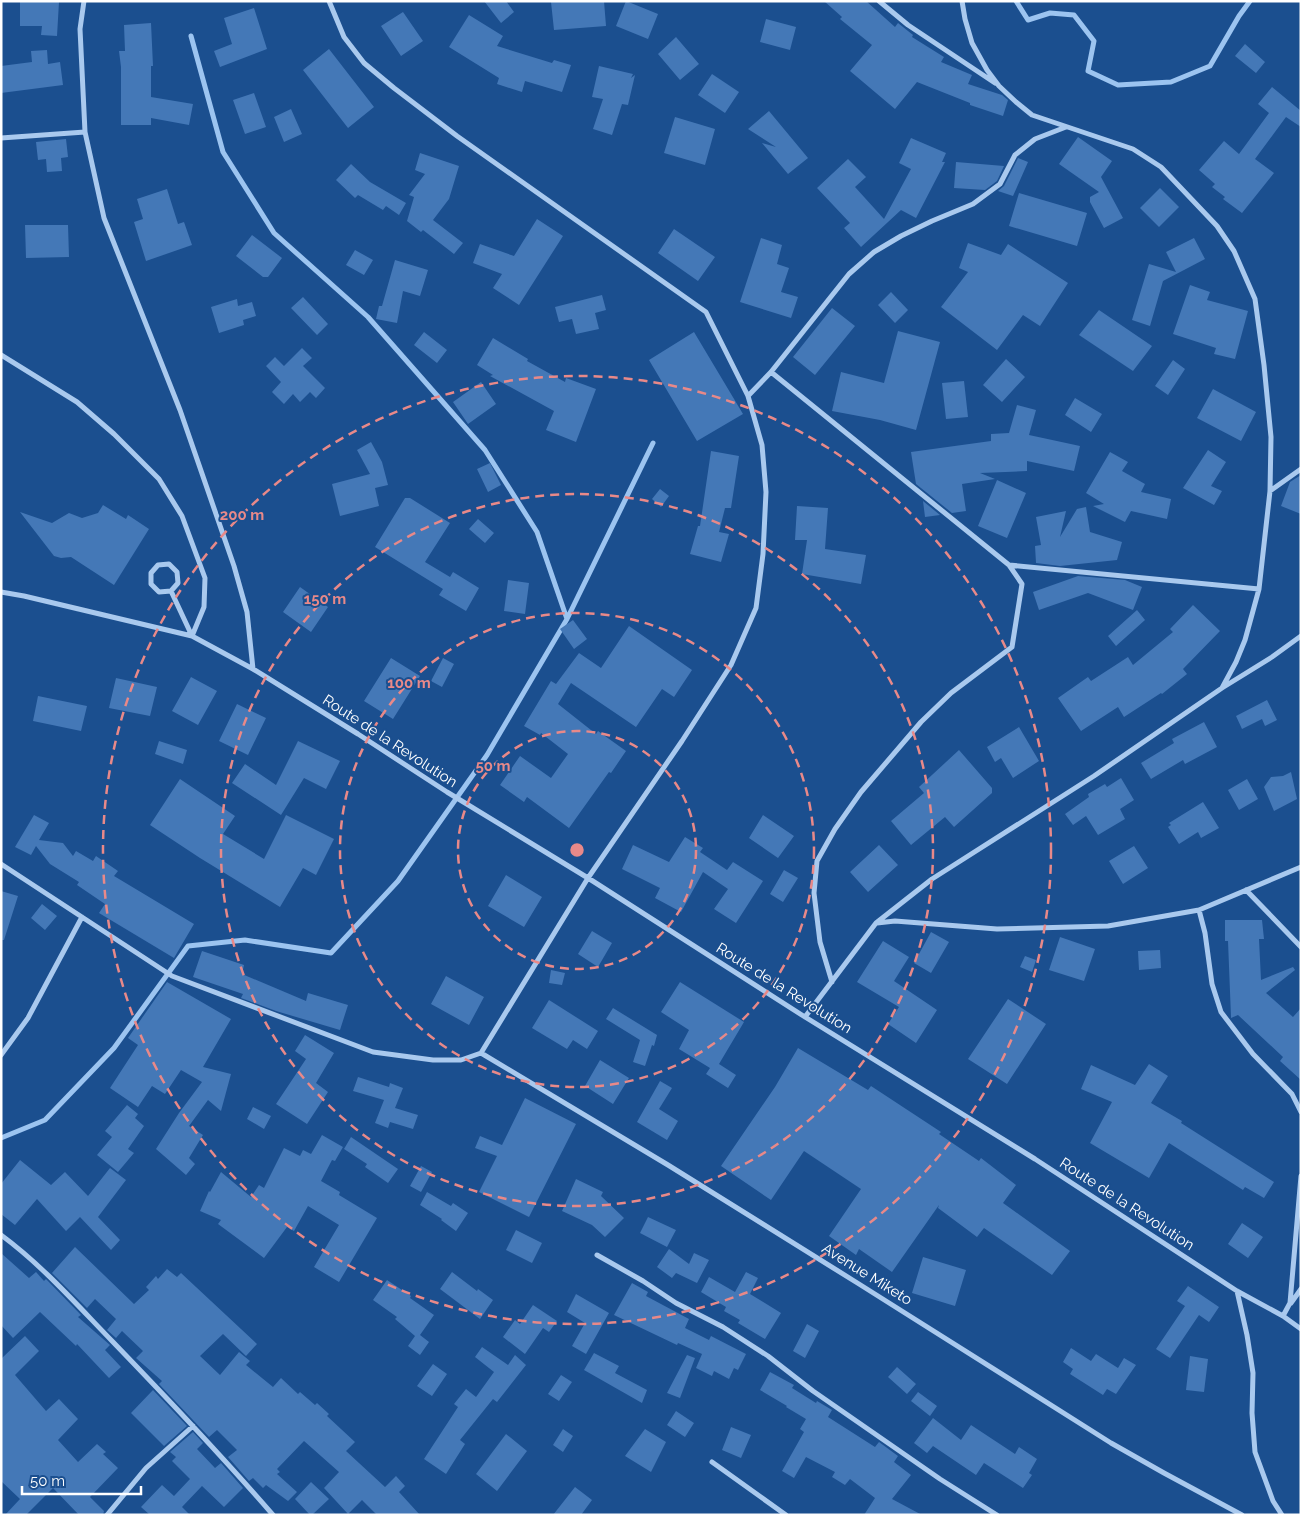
<svg xmlns="http://www.w3.org/2000/svg" width="1302" height="1516" font-family="Raleway,sans-serif">
  <rect width="100%" height="100%" fill="#1b4f8f"/>
  <g fill="none" stroke-linecap="round" stroke-linejoin="round">
    <path stroke="#9cc4f0" stroke-width="5" d="M1016,1L1028,20L1050,13L1074,15L1094,41L1088,71L1118,85L1171,82L1210,66L1239,16L1250,1
      M191,36L223,152L274,233L368,317L485,450L537,532L567,619
      M1,1138L45,1120L114,1048L188,946L245,940L331,953L398,881L487,755L567,619L653,443"/>
  </g>
  <path fill="#4478b7" d="M484,1H506L514,12L501,23Z
    M563,1H604L606,26L554,30L551,2Z
    M626,1L658,14L648,39L616,26Z
    M824,1H866L895,27L898,23L913,35L912,37L944,57L941,62L972,75L968,84L1002,95L1008,100L1003,116L970,105V103L917,82L895,109L850,71L872,45L840,19L842,17Z
    M20,2H59L57,36L41,35L42,26H20Z
    M254,8L267,49L220,67L214,51L232,44L224,18Z
    M403,12L423,41L401,56L381,26Z
    M469,15L503,36L497,46L552,63L554,60L571,65L562,92L525,81L522,92L497,84L499,78L449,47Z
    M766,19L796,27L790,50L760,42Z
    M151,23L153,66H151V97L193,104L189,125L151,118V125H121V67L119,51H125L124,25Z
    M676,37L699,64L680,80L658,54Z
    M1245,44L1265,62L1256,73L1235,56Z
    M329,49L374,107L348,128L303,70Z
    M47,50L48,64L60,62L63,85L1,93V66L32,62L31,51Z
    M599,66L633,74L631,78L635,75L628,105L622,104L612,135L593,129L603,99L592,97Z
    M712,74L739,92L725,113L698,95Z
    M1272,87L1301,111V127L1286,117L1255,159L1274,173L1242,213L1223,199L1225,197L1212,187L1215,184L1199,170L1224,141L1239,154L1269,113L1258,104Z
    M254,93L266,127L245,134L233,100Z
    M291,109L302,134L284,142L274,117Z
    M769,111L808,158L788,174L762,143L776,147L748,129Z
    M675,117L715,129L705,165L664,153Z
    M1078,137L1112,161L1101,177L1123,218L1104,228L1090,202V197L1099,192L1059,164Z
    M911,138L946,153L942,162H945L916,218L901,210L861,247L844,228L850,223L817,188L848,159L866,177L855,187L884,219L911,169L899,163Z
    M66,139L68,157L61,158L62,171L47,172L46,159L38,160L36,142Z
    M420,153L459,166L449,199L433,220L463,243L454,254L423,230L421,232L407,221L414,197L409,195L425,174L415,170Z
    M1018,158L1028,162L1013,196L998,191L1004,186Z
    M956,162L1004,166L997,181L985,190L954,188Z
    M351,164L370,182L406,203L399,215L386,206L383,210L358,195L355,198L336,180Z
    M1160,188L1179,207L1159,227L1140,208Z
    M167,189L178,224L184,222L192,245L146,261L134,222L143,219L137,199Z
    M1019,193L1087,213L1077,246L1009,226Z
    M537,219L563,236L519,305L493,288L502,274L473,263L480,244L514,256Z
    M25,225H68L69,257L26,258Z
    M674,229L715,257L698,281L658,253Z
    M252,235L282,258L268,277H263L236,256Z
    M761,238L782,245L777,264L789,268L781,292L798,297L791,318L740,302Z
    M1194,238L1205,259L1163,281L1150,326L1132,320L1149,264L1176,272L1166,252Z
    M968,243L1001,255L1008,244L1068,283L1040,326L1023,315L997,350L941,307L968,272L959,268Z
    M355,250L373,260L364,275L346,265Z
    M395,260L428,270L420,296L403,291L397,323L376,319L379,306H382Z
    M1190,285L1210,292L1207,300L1248,311L1235,359L1214,354L1216,348L1173,334Z
    M891,292L908,310L895,323L878,305Z
    M602,295L606,310L595,313L599,329L576,334L572,319L559,322L555,307Z
    M303,297L328,324L317,335L291,308Z
    M237,299L238,306L252,302L256,316L243,320L244,325L219,333L211,307Z
    M832,308L855,326L815,375L793,357Z
    M1099,310L1152,346L1133,371L1079,335Z
    M898,331L940,342L916,430L880,420L832,411L841,372L884,383Z
    M424,332L447,350L437,363L414,345Z
    M694,332L743,414L697,441L649,360Z
    M493,338L528,359L527,361L565,382L566,378L596,389L576,442L546,430L554,411L490,376L493,375L477,365Z
    M302,348L312,358L303,366L325,388L316,398L310,392L300,402L293,394L284,404L272,392L281,382L266,366L275,357L284,366Z
    M1006,359L1025,377L1002,402L983,385Z
    M1173,360L1185,369L1168,395L1155,386Z
    M964,381L968,417L946,419L942,383Z
    M481,382L496,404L468,424L453,402Z
    M1213,389L1256,412L1241,441L1197,418Z
    M1075,398L1102,414L1091,432L1065,415Z
    M1017,405L1036,410L1029,435L1080,446L1074,471L1027,461V471L980,473L995,479L962,484L966,511L952,513L916,484L911,452L991,441V434L1009,433Z
    M371,442L382,462L388,485L375,488L379,506L340,516L332,484L370,474L357,450Z
    M1208,450L1226,462L1211,486L1222,491L1214,505L1183,488Z
    M711,451L739,456L731,508H725L719,532L729,534L721,562L690,554L698,526H700Z
    M1110,452L1128,462L1122,471L1145,484L1141,492L1171,499L1167,519L1131,511L1125,522L1093,506L1104,504L1086,493Z
    M490,463L501,485L488,492L477,469Z
    M1301,475V514L1281,506L1290,482Z
    M997,480L1026,493L1007,538L978,526Z
    M660,489L669,496L661,507L652,499Z
    M405,498H410L450,523L425,562L450,577L453,572L479,588L466,611L439,595L443,589L375,547Z
    M923,501L940,515L925,517Z
    M103,505L126,519L128,515L149,529L114,585L71,557L61,558L54,556L20,512L52,523L69,513L82,518L98,513Z
    M797,506L828,508L825,549L866,555L861,584L802,574L807,540H795Z
    M1086,507L1090,532L1122,542L1117,560L1060,566L1036,563L1035,546L1041,545L1036,517L1066,511L1060,537L1077,509Z
    M478,519L494,533L485,543L469,529Z
    M1078,576L1125,580L1142,587L1133,610L1088,593L1039,610L1033,592Z
    M508,580L529,583L525,614L504,611Z
    M300,587L328,607L311,632L283,612Z
    M1193,605L1220,631L1183,669L1187,674L1162,694L1161,693L1124,717L1118,707L1081,731L1058,698L1088,677L1091,681L1128,657L1133,665L1173,632L1170,629Z
    M1137,610L1145,620L1116,646L1108,636Z
    M573,620L587,639L574,649L560,629Z
    M629,626L692,670L674,697L662,689L636,727L571,683L558,704L596,734L598,731L626,751L611,773L609,772L569,828L527,797L524,802L500,785L520,756L551,778L568,754L541,733L540,735L524,726L551,681L556,684L579,653L601,668Z
    M391,658L420,676L393,719L364,701Z
    M443,658L454,664L442,687L431,681Z
    M191,677L217,691L198,725L172,711Z
    M116,678L157,687L150,716L109,708Z
    M38,696L87,706L81,731L33,721Z
    M1267,700L1277,720L1265,726L1262,719L1242,729L1236,716Z
    M237,704L266,718L248,755L219,741Z
    M1204,722L1217,747L1185,764L1183,760L1151,779L1141,763L1174,743L1172,739Z
    M1019,727L1039,761L1013,778L1001,758L995,762L987,747Z
    M159,741L187,750L183,764L155,754Z
    M298,741L340,761L326,789L304,778L281,815L232,783L245,764L276,785Z
    M959,750L992,788V793L954,827L945,817L911,845L891,821L924,793L919,787Z
    M1291,772L1297,799L1274,811L1264,787L1271,777L1283,776Z
    M1121,778L1134,800L1120,809L1125,819L1098,835L1086,816L1073,825L1065,814L1089,797L1088,794L1105,784L1107,787Z
    M180,779L235,816L223,834L264,859L286,815L334,839L316,875L303,868L280,907L200,858L150,825Z
    M1247,779L1258,799L1239,810L1228,790Z
    M1203,802L1219,828L1201,838L1198,832L1179,844L1168,827L1171,825L1169,823Z
    M34,815L49,823L39,840L63,843L73,856L76,851L93,861L96,856L118,871L114,876L194,924L174,958L99,913L105,904L77,885L79,882L50,864L36,846L31,855L15,847Z
    M763,815L794,836L778,858L749,838Z
    M685,837L703,848L700,852L727,870L733,862L763,881L736,923L714,909L728,889L703,872L681,912L655,898L660,888L622,869L633,845L669,862Z
    M879,845L898,865L868,892L850,872Z
    M1134,846L1148,868L1123,884L1109,861Z
    M784,870L798,878L783,902L770,894Z
    M506,875L542,897L524,927L488,906Z
    M1,891L18,896L4,940H1Z
    M42,904L57,916L45,930L31,918Z
    M1225,920H1262L1264,939H1259L1261,980L1293,967L1295,970L1266,993L1293,1017L1301,1008V1080L1280,1061L1283,1057L1238,1015L1231,1018V1017L1228,941H1225Z
    M592,931L612,943L598,967L578,954Z
    M931,932L949,942L931,973L914,963Z
    M1060,937L1095,949L1084,981L1049,970Z
    M883,941L909,957L894,981L937,1010L916,1043L888,1024L899,1007L857,982Z
    M1160,950L1161,968L1139,970L1138,951Z
    M202,951L244,965L242,974L306,1001L308,993L348,1005L340,1030L276,1011L241,998L243,994L193,977Z
    M1025,956L1036,960L1032,972L1020,967Z
    M551,970L565,973L562,985L549,983Z
    M446,976L484,997L469,1025L431,1004Z
    M167,982L231,1019L203,1067L231,1074L221,1111L208,1100L189,1126L203,1135L189,1158L195,1164L186,1175L156,1149L179,1113L202,1082L181,1070L165,1094L152,1086L138,1107L110,1088L138,1045L128,1038Z
    M680,982L744,1022L719,1064L736,1075L728,1088L706,1074L710,1068L679,1049L689,1030L661,1012Z
    M1008,999L1046,1024L1007,1084L968,1059Z
    M549,1000L598,1031L587,1049L573,1040L567,1049L532,1028Z
    M613,1008L657,1035L654,1046L652,1045L645,1066L633,1062L640,1040L606,1019Z
    M305,1035L334,1053L316,1083L328,1092L307,1124L276,1104L306,1059L295,1051Z
    M798,1048L868,1090L871,1086L941,1132L939,1134L979,1161L981,1158L1016,1185L1003,1203L1070,1251L1052,1275L984,1228L977,1237L938,1208L939,1205L892,1272L859,1249L856,1255L829,1236L861,1189L804,1151L771,1200L721,1166L775,1087Z
    M600,1060L629,1078L613,1104L585,1086Z
    M1149,1064L1168,1076L1151,1103L1182,1121L1181,1123L1274,1182L1264,1198L1245,1187L1243,1190L1169,1143L1149,1178L1090,1143L1112,1102L1081,1089L1091,1065L1135,1085Z
    M358,1077L389,1087L390,1083L403,1088L395,1108L418,1115L413,1129L390,1122L388,1128L375,1123L384,1100L353,1091Z
    M660,1081L672,1088L659,1109L678,1121L667,1140L637,1122Z
    M525,1098L576,1124L529,1217L479,1192L497,1156L475,1148L480,1136L502,1145Z
    M127,1105L138,1114L135,1118L144,1126L128,1149L134,1153L118,1172L97,1155L112,1137L105,1131Z
    M253,1107L271,1116L264,1129L247,1119Z
    M322,1135L343,1147L335,1161L332,1160L321,1181L340,1192L339,1195L377,1218L339,1282L314,1267L339,1225L308,1206L294,1231L287,1227L264,1258L218,1224L221,1220L200,1211L209,1191L210,1192L221,1172L251,1197L259,1185L264,1188L284,1148L300,1156L303,1150L311,1154Z
    M351,1137L398,1169L388,1183L365,1167L367,1164L344,1149Z
    M20,1160L51,1185L65,1172L88,1196L110,1168L126,1180L98,1217L120,1240L111,1250L80,1217L66,1231L37,1199L15,1225L1,1214V1184Z
    M421,1166L432,1172L421,1192L410,1186Z
    M576,1179L603,1192L601,1196L624,1218L605,1237L592,1225L562,1211Z
    M427,1192L451,1206L453,1203L468,1213L456,1231L441,1220L442,1219L420,1205Z
    M648,1217L676,1230L667,1247L640,1233Z
    M1242,1223L1263,1237L1248,1258L1228,1244Z
    M516,1230L542,1243L532,1263L506,1250Z
    M75,1247L134,1304L149,1290L146,1287L156,1276L158,1279L167,1269L177,1277L181,1273L257,1344L246,1356L223,1334L200,1356L220,1375L239,1352L250,1361L246,1365L273,1387L281,1378L298,1394L300,1392L315,1405L317,1403L329,1414L327,1416L355,1442L346,1451L385,1487L396,1476L405,1486L399,1492L420,1515H377L362,1500L348,1514L324,1488L339,1472L304,1441L277,1469L280,1472L277,1474L297,1492L288,1501L266,1485L263,1488L253,1478L249,1481L228,1457L237,1450L217,1430L209,1437L159,1384L162,1381L136,1358L143,1351L122,1331L116,1338L107,1330L116,1319L95,1299L87,1308L52,1273Z
    M669,1249L689,1264L694,1253L709,1260L697,1283L676,1273L672,1278L657,1267Z
    M1,1253L29,1278L36,1272L44,1281L46,1279L81,1315L78,1317L110,1345L105,1350L121,1367L109,1378L77,1344L76,1346L40,1312L13,1338L1,1325Z
    M923,1257L966,1270L955,1306L912,1293Z
    M452,1272L477,1291L478,1289L493,1300L480,1319L440,1289Z
    M746,1272L758,1278L750,1294L781,1313L765,1339L738,1323L740,1320L724,1311L726,1307L701,1292L709,1277L735,1292Z
    M387,1280L411,1296L410,1298L434,1315L420,1335L429,1342L420,1355L408,1346L415,1336L395,1319L397,1317L373,1300Z
    M632,1283L648,1292L646,1296L689,1319L685,1328L709,1340L711,1336L746,1354L738,1370L734,1368L729,1379L714,1371L712,1376L696,1368L702,1354L678,1343L677,1345L614,1315Z
    M1188,1286L1219,1307L1209,1322L1199,1315L1170,1358L1156,1349L1185,1306L1177,1301Z
    M576,1294L609,1313L586,1354L572,1346L585,1323L567,1312Z
    M533,1305L557,1321L549,1332L543,1328L525,1354L503,1337L515,1320L520,1324Z
    M807,1324L819,1331L805,1358L793,1351Z
    M25,1336L39,1351L15,1375L46,1411L59,1399L78,1419L58,1440L78,1462L97,1444L106,1452L103,1454L118,1468L90,1497L104,1511L103,1515H79L53,1488L26,1515H5L20,1499L1,1481V1359Z
    M482,1347L508,1365L515,1355L526,1365L497,1402L493,1399L460,1440L465,1444L446,1474L424,1459L458,1407L454,1404L466,1389L476,1397L494,1372L475,1357Z
    M1071,1348L1091,1361L1096,1354L1118,1368L1124,1358L1136,1365L1116,1394L1107,1389L1103,1395L1070,1374L1073,1369L1063,1362Z
    M594,1353L619,1366L615,1373L647,1390L642,1403L584,1370Z
    M687,1355L695,1358L680,1398L667,1393Z
    M1190,1356L1208,1359L1204,1392L1186,1390Z
    M433,1364L447,1374L432,1396L417,1386Z
    M897,1367L916,1384L907,1394L888,1377Z
    M770,1372L794,1385L792,1388L816,1403L817,1401L832,1410L828,1417L875,1447L879,1442L898,1456L894,1462L911,1475L892,1499L922,1515H864L875,1498L850,1479L845,1485L832,1477L835,1472L806,1457L794,1478L782,1471L804,1432L800,1429L806,1419L786,1407L787,1406L760,1390Z
    M561,1375L572,1382L559,1401L548,1394Z
    M153,1390L187,1426L164,1446L131,1413Z
    M918,1392L937,1406L930,1416L911,1401Z
    M676,1411L694,1423L685,1437L667,1425Z
    M933,1418L961,1440L971,1425L1015,1454L1019,1447L1037,1459L1029,1473L1032,1475L1023,1488L984,1463L976,1475L933,1446L927,1453L914,1443Z
    M731,1427L751,1435L741,1458L722,1450Z
    M563,1429L573,1436L563,1452L553,1445Z
    M645,1429L666,1442L651,1472L625,1456Z
    M193,1432L203,1443L197,1449L215,1468L221,1463L243,1488L224,1507L202,1486L182,1507L190,1515H150L141,1507L162,1485L174,1496L190,1479L172,1461L176,1457L170,1452Z
    M506,1434L527,1451L497,1491L476,1474Z
    M311,1482L329,1499L312,1515H310L295,1499Z
    M575,1487L592,1500L581,1515H553Z"/>
  <g fill="none" stroke-linecap="round" stroke-linejoin="round">
    <path stroke="#a9c9ee" stroke-width="5" d="M84,1L80,29L85,132L104,218L180,410L234,566L247,612L253,669
      M879,1L908,25L995,83
      M1,138L85,132
      M1,355L77,402L114,434L159,479L182,516L205,578L204,607L192,636
      M771,372L1009,565L1022,584L1012,647L951,693L921,722L861,792L835,829L817,861L814,893L820,942L832,982
      M748,396L771,372L849,274L874,252L901,236L932,221L973,204L1000,184L1015,155L1035,139L1066,127
      M1270,491L1301,469
      M1009,565L1259,589
      M171,591L159,592L151,584V573L158,565L169,564L177,572L178,583L171,591L192,636
      M1,592L24,596L192,636L253,669L358,734L447,792L588,878L805,1017L1035,1159L1237,1291L1283,1316L1301,1329
      M1222,688L1272,657L1301,636
      M1,864L172,976L373,1052L433,1060H461L481,1053L588,878L682,741L731,665L756,608L763,554L766,492L762,445L748,396L706,312L457,136L394,88L364,63L344,37L329,1
      M1246,890L1301,947
      M1199,910L1205,933L1212,984L1221,1012L1253,1054L1292,1094L1301,1112
      M877,923L895,921L997,929L1108,926L1199,910L1301,867
      M805,1017L876,923L932,879L1094,776L1222,688L1236,662L1245,640L1259,589L1270,491L1271,437L1264,365L1255,299L1234,251L1217,226L1161,167L1133,149L1032,115L1016,102L999,86L987,70L972,43L965,19L962,1
      M481,1053L668,1165L859,1284L1111,1443L1164,1473L1242,1515
      M1,1055L28,1018L82,917
      M1,1235C43,1266 77,1305 113,1342C168,1399 222,1456 273,1515
      M597,1255L643,1281L676,1303L723,1327L768,1356L813,1391L940,1479L997,1515
      M1237,1291L1247,1335L1253,1373L1252,1413L1255,1452L1273,1501L1282,1515
      M1291,1303L1301,1289
      M1283,1316L1290,1303L1301,1176
      M712,1462L786,1515
      M107,1515L146,1468L193,1426"/>
  </g>
  <g fill="none" stroke="#e88989" stroke-width="2.5" stroke-dasharray="9 6">
    <circle cx="577" cy="850" r="119"/>
    <circle cx="577" cy="850" r="237"/>
    <circle cx="577" cy="850" r="356"/>
    <circle cx="577" cy="850" r="474"/>
  </g>
  <g text-anchor="middle" stroke-width="4" stroke-linejoin="round" paint-order="stroke">
    <g font-size="15" fill="#fff" stroke="#1b4f8f">
      <text transform="translate(390 741) rotate(33)" y="5">Route de la Revolution</text>
      <text transform="translate(784 988) rotate(32)" y="5">Route de la Revolution</text>
      <text transform="translate(1127 1204) rotate(33)" y="5">Route de la Revolution</text>
      <text transform="translate(867 1274) rotate(32)" y="5">Avenue Miketo</text>
    </g>
  </g>
  <circle cx="577" cy="850" r="8" fill="#e88989" stroke="#1b4f8f" stroke-width="2.5"/>
  <g font-size="15" text-anchor="middle" font-weight="bold" fill="#e88989" stroke="#1b4f8f" stroke-width="4" stroke-linejoin="round" paint-order="stroke">
    <text x="242" y="520">200 m</text>
    <text x="325" y="604">150 m</text>
    <text x="409" y="688">100 m</text>
    <text x="493" y="771">50 m</text>
  </g>
  <rect width="1302" height="1516" fill="none" stroke="#ffffff" stroke-width="5"/>
  <path d="M22 1486v8h119v-8" fill="none" stroke="#ffffff" stroke-width="2.5"/>
  <text x="30" y="1486" font-size="15" fill="#ffffff" stroke="#1b4f8f" stroke-width="4" paint-order="stroke">50 m</text>
</svg>
